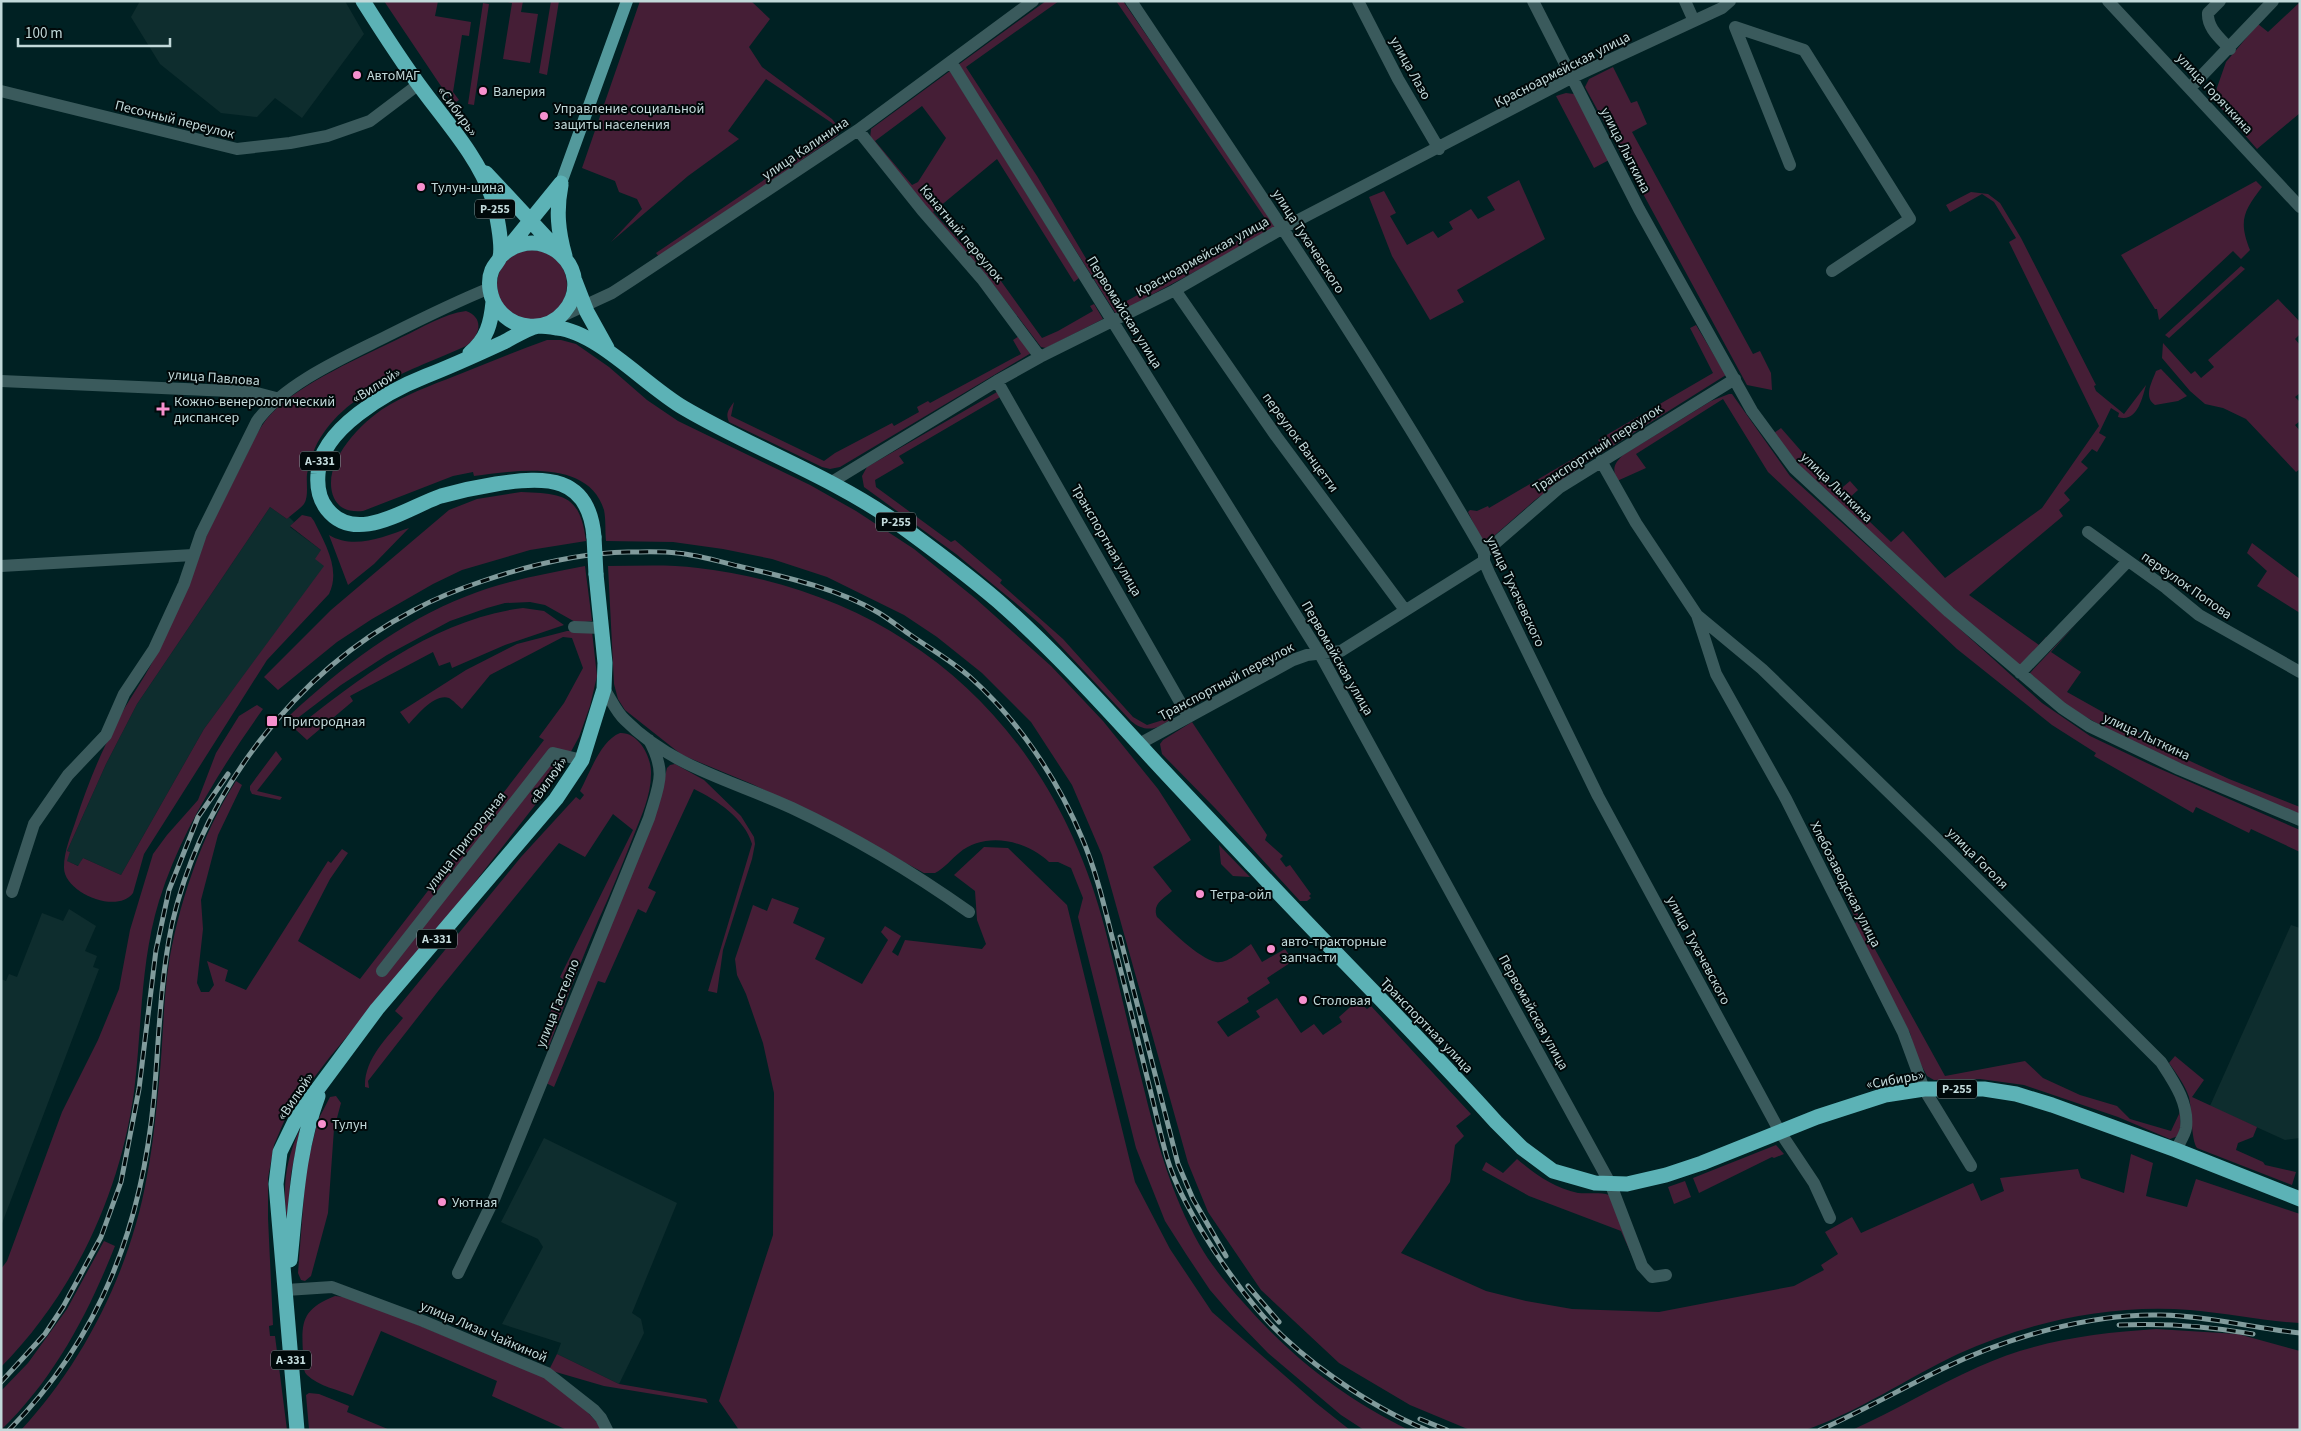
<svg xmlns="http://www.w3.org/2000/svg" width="2301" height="1431" font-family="'Source Sans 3',sans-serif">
  <rect width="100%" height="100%" fill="#002123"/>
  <path fill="#0e2d2e" d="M140,1H345L364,34L302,118L275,98L257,117L221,113L160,64L131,17Z
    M270,507L287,519L289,517L294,522L290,527L321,550L325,566L204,729L121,875L83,858L79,866L66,861L70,852L67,851L106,764L137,704Z
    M69,909L96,926L85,951L97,956L93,967L99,969L1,1226V979L6,981L9,974L17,977L42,913L63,921Z
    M2291,925L2300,928V1138L2285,1140L2210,1106Z
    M544,1138L677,1203L632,1313L641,1319L644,1333L619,1384L557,1354L561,1343L502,1324L543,1247L538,1239L501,1222Z"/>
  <path fill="#451e36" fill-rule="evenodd" d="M384,1H438L435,16L471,22L469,36L462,35L453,92L459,100L453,104Z
    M502,1H523L521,12L538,14L530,63L503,59L512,3Z
    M551,1H559L547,75L539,73Z
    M640,1H751L770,19L749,47L762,67L832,119L839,128L838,135L660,258L656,253L838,130L832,123L766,79L728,131L739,139L688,176L611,242L642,209L637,199L619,192L615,181L582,168Z
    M1046,1H1059L966,67L1037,176L1097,277L1103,274L1121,304L1269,224L1116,1H1123L1278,227L1116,314L958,65Z
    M2300,2V113L2257,149L2213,99L2226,62L2258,24L2268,32Z
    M483,3L489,4L474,105L468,104Z
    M1613,67L1631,103L1637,101L1647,124L1632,132L1753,354L1760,351L1771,373L1772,390L1747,385L1585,87L1589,79Z
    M950,71L1079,278L1074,282L997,159L933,212L965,247L986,265L988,263L1042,338L1058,331L1093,311L1090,306L1094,304L1103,319L1046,348L1041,347L979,266L966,255L870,139L871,129ZM922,106L946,138L918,182L912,185L875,141Z
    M1566,93L1574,94L1609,160L1594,168L1556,96Z
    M1519,180L1545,239L1457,290L1464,302L1430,320L1392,256L1369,197L1384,191L1396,213L1390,216L1407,245L1433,231L1438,238L1453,229L1449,222L1471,209L1478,219L1495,210L1487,197Z
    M2256,181L2262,187C2244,211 2238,220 2250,250L2241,259L2233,251L2159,320L2157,309H2155L2121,255Z
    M1971,192L1988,194L2000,203L2021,238L2096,385L2094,386L2096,391L2124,414L2146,385C2142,399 2137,423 2118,417L2119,413L2111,408L2099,433L2106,437L2097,452L2092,449L2081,462L2088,468L2064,493L2070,500L2059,510L2063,516L1969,595L2039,645L2046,637L2049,640L2021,668L1955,611L1799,465L1774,433L1781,428L1837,492L1850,481L1858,490L1847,500L1891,542L1903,531L1945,578L2042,508L2099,426L2009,242L2016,238L1994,202L1982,194L1950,212L1946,205Z
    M497 285a35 35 0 1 1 70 0a35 35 0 1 1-70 0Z
    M2241,266L2245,269L2169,338L2165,335Z
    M2278,299L2300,322V334L2295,339L2300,345V393L2295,397L2300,402V421L2295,425L2300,431V469L2296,472L2246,419L2223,408L2205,404L2190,391L2162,358L2163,343L2191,374L2195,371L2201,378L2214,367L2208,360Z
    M466,311C485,318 480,336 466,346C413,370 342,391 315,448C311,456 309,465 307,474C306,483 309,496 304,504C300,509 292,514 287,519L270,507L137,704L106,764L67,851L70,852L67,861L78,866L83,858L121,875L204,729L324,566L315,559L321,550L290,526L302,515L311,517L314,521C325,544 341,569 329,594L267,660L144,854L133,893C117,915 63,892 64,867C64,851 71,835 76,820C87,786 100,754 117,722C128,700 143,681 154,659C169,630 179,598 192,569C207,533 225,497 243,462C251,446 259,426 272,413C300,383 364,356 402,337C422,328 443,314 466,311Z
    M1696,325L1726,375L1584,464L1535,500L1486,543H1483L1468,512L1470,510L1477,511L1488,506L1489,508L1600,443L1598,440L1713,373L1690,328Z
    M1019,336L1031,353L840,467L830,469L822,467L729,422C725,413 729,409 734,402L731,416L824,461L835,453L892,423L894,426L919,412L917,407L928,401L930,403L1021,354L1013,340Z
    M547,340H561L576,344L609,367L647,400L678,421L810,485L856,511L914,549L976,599L1051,666L1103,721L1158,789L1191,840L1153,867L1172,891C1163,899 1152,904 1157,917C1171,930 1198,958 1216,962C1228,964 1242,950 1251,944L1262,962L1285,949L1293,961L1267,978L1270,983L1247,998L1249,1002L1217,1022L1228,1037L1260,1017L1256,1011L1277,998L1301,1033L1314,1024L1323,1035L1342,1022L1339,1017L1357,1001L1367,1009L1371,1006L1471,1114L1456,1126L1464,1136L1455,1145L1450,1182L1401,1253L1486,1291L1526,1301L1572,1309L1659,1312L1794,1286L1824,1270L1821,1265L1838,1254L1825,1232L1852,1217L1861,1233L1973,1183L1981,1201L2004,1191L2000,1178L2078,1169L2081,1178L2124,1193L2131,1154L2153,1163L2146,1196L2187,1207L2196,1179L2300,1214V1323C2263,1321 2227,1313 2190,1310C2110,1304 2031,1321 1958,1354C1909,1377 1855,1414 1805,1430H1470L1410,1405L1339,1363L1261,1290L1208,1212L1188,1163L1102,855L1072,785L1031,722L982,673L937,637L904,615L827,577L772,559L723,549L673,542L606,541C605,531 606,520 604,510C588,458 514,471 474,476L473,472L453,476L363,511C350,512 340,510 334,498C319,464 363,419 391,404C414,391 440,382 465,372C492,361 519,350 547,340Z
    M2161,369L2187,396L2178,401L2155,405C2143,397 2152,382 2156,371Z
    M997,392L1000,397L899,456L904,463L875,480L876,487L951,542L955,540L1002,580L1000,583L1063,639L1133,717L1147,725L1163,720L1170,716L1173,706L1174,716C1160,729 1146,734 1131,721L1041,625L1024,610L956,554L864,487L862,476L867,467Z
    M1729,394H1732L1790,476L2042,703L2090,736L2151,765L2300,830V852L2251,829L2249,833L2196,807L2193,813L2094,756L2096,753L2052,725L1957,649L1783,486L1768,472L1723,399L1636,454L1646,468L1617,481C1612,468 1614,464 1623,455L1711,401Z
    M521,492C563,494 580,494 586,541L530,550L462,570L433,584L372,619L337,642L278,690L264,677L331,610L449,510L477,499Z
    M409,528L374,564L348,585L329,535C354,550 383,537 409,528Z
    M2252,543L2300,579V613L2257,586L2267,571L2247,553Z
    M585,566L592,621L577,623L545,605L530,602L505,603L487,608L450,621L387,655L341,685L295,720L290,715C342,667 400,622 467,596C504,581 545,574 585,566Z
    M608,566C638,566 668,564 698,568C907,593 1053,727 1105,929C1119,984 1131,1038 1145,1093C1158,1146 1172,1195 1199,1244C1211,1265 1226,1283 1242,1301C1291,1357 1342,1397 1409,1430H1364L1341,1415L1268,1353L1235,1319L1210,1290L1186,1254L1165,1221L1136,1148L1078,917L1083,898L1071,868L1058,862H1049C1026,840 985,831 959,853C951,859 945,868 935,873H924L840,827L752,784L682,755L625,710L618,699L614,684Z
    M523,608L544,611L564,625L505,645L452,668L450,662L439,666L433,652L350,696L353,701L307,740L295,729C362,676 436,619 523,608Z
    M2077,623L2051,652L2081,672L2067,692L2190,761L2229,779L2300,807V815L2250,795L2116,734L2063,704L2030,673Z
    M567,631H592L597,676L590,706L579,737L557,777L461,900L329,1058L288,1112L274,1145L268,1178V1218L273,1325L269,1326L270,1336H275L287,1430H21C85,1361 131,1268 147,1176C153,1145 156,1113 159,1082C163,1044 163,1006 168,969C177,908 202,833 236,781L242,785L218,835L201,900L203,929L197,983L201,992H209L214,985L207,961L228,970L225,981L246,990L328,861L331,863L342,849L348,853L330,879L298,941L360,979L544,740L539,737L564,703L583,668L572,638L563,637L490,675L462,709C458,706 453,700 449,698C435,693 417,715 409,724L400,712L466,670L517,644Z
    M257,705L263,709C221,768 181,831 159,901C140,963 142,1028 134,1092C120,1194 74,1293 1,1367V1269L7,1261L62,1112L98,1040L119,989L130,930L153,854L167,835L198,800L216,753L239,716Z
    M1192,722L1267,835L1265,840L1283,856L1280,859L1286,867L1290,865L1311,894L1309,896L1311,898L1307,901H1300L1215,808L1162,754L1160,744L1163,740Z
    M620,733C639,732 652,758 651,774C651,796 641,817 633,837C622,865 611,893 598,921C580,963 564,1006 548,1049L537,1043L564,980L560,977L633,830L613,814L585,857L559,843L439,990L368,1081L369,1088L365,1087C364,1059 387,1038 403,1018L395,1011L521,857L576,797L580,800L584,795L580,791C590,773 600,741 620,733Z
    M276,751L282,759L257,791L282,797L280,800L252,794L250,790V786Z
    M675,764L704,780L741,816L754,837L755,844L752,859L723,950L717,993L708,991L752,844C745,819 717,800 694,789L648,888L656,892L646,913L638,909L605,983L598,981L554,1087L546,1083L659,801L667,768L670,765Z
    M1219,845L1250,877L1233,876L1221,864Z
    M984,847L1008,848L1067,905L1135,1182L1170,1249L1212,1312L1316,1403L1350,1430H739L719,1401L773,1235L774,1093L763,1043L746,994L737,975L735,959L753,905L767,911L772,898L799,908L793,923L825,938L815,959L862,984L888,940L881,932L885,926L901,936L892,952L898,956L905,940L982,949L986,944L977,920L975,891L954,875Z
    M1848,891L1866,933L1945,1076L2025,1061L2043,1078L2080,1095L2117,1106L2130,1119L2171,1131L2179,1114V1105L2181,1128L2178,1136L2170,1139L2118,1117L2024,1085L1980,1079L1934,1080L1927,1076L1916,1055L1910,1033L1853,924L1857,922L1843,893Z
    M2175,1056L2204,1080L2192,1097L2257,1127L2253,1137L2238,1143L2236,1150L2263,1162L2265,1165L2296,1172L2292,1185L2197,1148C2191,1140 2192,1110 2189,1097C2185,1085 2176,1073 2169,1063Z
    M336,1096L341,1103L334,1129L328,1213L311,1276L305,1281L301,1280L298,1273L306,1169L318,1120L330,1097Z
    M300,1129L291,1174L287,1219C282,1186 286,1159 300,1129Z
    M1776,1145L1784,1154L1774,1158L1772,1157L1699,1193L1693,1178Z
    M1517,1159C1535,1174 1554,1188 1578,1193C1588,1194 1601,1192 1609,1195L1637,1267L1621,1231L1529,1196L1482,1170L1486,1162L1503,1173Z
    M1685,1181L1691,1197L1674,1204L1668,1187Z
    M104,1241L115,1246C88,1314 54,1379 1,1430V1391L28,1363L67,1309Z
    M335,1296L353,1298L548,1379L569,1392L604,1430H567L492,1396L497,1381L381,1331L353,1396C339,1390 318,1386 307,1375C302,1370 304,1360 303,1353C301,1320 303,1309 335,1296Z
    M2156,1329L2238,1334L2300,1351V1430H1852C1895,1411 1935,1386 1978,1367C2034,1341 2095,1333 2156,1329Z
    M557,1354L619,1384L706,1399L708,1403L604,1386L549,1370Z
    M309,1393L319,1394L349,1406L347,1412L390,1430L309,1429L306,1395Z"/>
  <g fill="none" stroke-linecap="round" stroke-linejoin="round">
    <path stroke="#3a5a5c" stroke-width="12" d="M1131,1C1253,183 1375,363 1484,553V561L1490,575L1598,796L1780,1132L1814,1183L1830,1218
      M1358,1L1398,79L1439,149
      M1533,1L1639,209L1752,411L1794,468L1949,612L2062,708L2089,726L2179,769L2300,820
      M1685,1L1694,21
      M2108,1L2300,207
      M2220,1L2208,13C2207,28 2220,38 2230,49
      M951,62L1320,654L1611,1185L1642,1266L1652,1277L1666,1275
      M2190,88L2273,1
      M1,91L237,149L290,143L327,136L370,121L419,84
      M858,130L922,210L982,279L1040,357
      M1790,165L1735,27L1804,50L1910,219L1832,271
      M1175,290L1276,436L1405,610
      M560,317L612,293L632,280L858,130L1033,1
      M1,381L253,392L276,398
      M997,381L1188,716
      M1601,461L1636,523L1697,615L1762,669L1938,840L2161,1062C2174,1082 2189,1103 2186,1128C2185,1135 2179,1143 2176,1150
      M830,483L997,381L1040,357L1175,290L1283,228L1573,77L1722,8L1730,1
      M2088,532L2166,588L2199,615L2300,672
      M1484,553L1559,488L1735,379
      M1,566L193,555
      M1697,615L1716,674L1786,799L1903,1032L1924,1089L1971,1166
      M574,627L602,628
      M2020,673L2127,562
      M604,689C611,699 616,712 625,720C673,768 734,781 792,808C854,837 914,873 969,912
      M1139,744L1293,660L1307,655L1341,651L1484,561
      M12,892L34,824L68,775L106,735L124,694L154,649L184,584L201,534L257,421C285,383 345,357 387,336C421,319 455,302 490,288
      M382,971L553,753L582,760
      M458,1273L495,1197L649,818C659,784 667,773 649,740
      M286,1290L332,1287L423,1321L547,1373L594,1410L601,1418L607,1430"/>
    <path stroke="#53999c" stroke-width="12" d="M561,183L627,1"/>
    <path stroke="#5cb2b6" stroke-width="15" d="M363,1C382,31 401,61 422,89C447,123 478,157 492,197C496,209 503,245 500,257C499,261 494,265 492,270C487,282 490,299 498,309C514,330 546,333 564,312C599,271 541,217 500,257
      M486,173L554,246
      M561,185C556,211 558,231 565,256
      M508,248L561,183
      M575,281L587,312L607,348
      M470,353C487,339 491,323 493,302
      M594,537C589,475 545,476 496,484C477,487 459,491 441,496C408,507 356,546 327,509C319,499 317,486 318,474C320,429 388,391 426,376C452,366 478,354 504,342C514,337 527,328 538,326C544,326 551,327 557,328C598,332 646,386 684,408C752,448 828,475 893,520C929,546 964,572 998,601C1048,645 1093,694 1138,743C1176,785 1216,826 1255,868C1334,953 1418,1035 1496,1122L1522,1148L1553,1171L1595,1183L1627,1184L1666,1175L1702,1163L1817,1117L1885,1095L1924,1089H1984L2016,1094L2052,1105L2176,1150L2300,1199
      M290,1260C296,1204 298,1149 318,1096
      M297,1430L276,1184L280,1152L295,1121L305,1106L377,1009L556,799L582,760L604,689L605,663L596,574"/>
    <defs>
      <path id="rail" d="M1120,937L1178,1164L1193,1199L1226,1256
        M1248,1286L1279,1322
        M2119,1325C2164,1323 2208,1326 2253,1334
        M1,1382L45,1334L63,1307L101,1237L121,1182L139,1089L156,950L169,890L198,817L228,774
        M1420,1419L1447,1430
        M9,1430C101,1337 142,1225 154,1097C159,1039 160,981 172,924C202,793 295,672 414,610C436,598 459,589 483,581C530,565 578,553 628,552C644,552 661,551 677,553C698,555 718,561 738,566C785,577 837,588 879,613C889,619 899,627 909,634C929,648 952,661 970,677C1018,720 1057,778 1082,838C1095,868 1103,901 1111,933C1125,985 1137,1037 1150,1089C1156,1113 1161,1138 1168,1161C1175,1184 1188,1207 1200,1228C1217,1256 1236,1284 1257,1309C1297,1357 1370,1407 1427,1430
        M1820,1430C1862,1411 1901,1389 1942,1369C2006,1338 2090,1313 2161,1315C2208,1316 2253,1328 2300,1333"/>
    </defs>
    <use href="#rail" stroke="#819b9c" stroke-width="5"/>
    <use href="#rail" stroke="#00090a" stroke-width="3" stroke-dasharray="9" stroke-linecap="butt"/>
    <path stroke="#5cb2b6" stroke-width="15" d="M594,537L596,574"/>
  </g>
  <g fill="#f790ce" stroke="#00090a" stroke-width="2">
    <circle cx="357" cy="75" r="5"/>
    <circle cx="483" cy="91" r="5"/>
    <circle cx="544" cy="116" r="5"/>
    <circle cx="421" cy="187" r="5"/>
    <path d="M160.5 401.5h5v5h5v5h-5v5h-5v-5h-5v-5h5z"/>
    <rect x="266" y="715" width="12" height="12" rx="2.5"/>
    <circle cx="1200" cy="894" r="5"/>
    <circle cx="1271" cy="949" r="5"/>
    <circle cx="1303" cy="1000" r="5"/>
    <circle cx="322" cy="1124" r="5"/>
    <circle cx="442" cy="1202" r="5"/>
  </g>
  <g text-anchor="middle" stroke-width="4" stroke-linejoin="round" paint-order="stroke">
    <g fill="#00090a" stroke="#889b9c" stroke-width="1">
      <rect x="475" y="199.5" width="40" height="19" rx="4"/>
      <rect x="300" y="451.5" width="40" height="19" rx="4"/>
      <rect x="876" y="512.5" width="40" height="19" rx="4"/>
      <rect x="417" y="929.5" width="40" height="19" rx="4"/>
      <rect x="1937" y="1079.5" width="40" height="19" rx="4"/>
      <rect x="271" y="1350.5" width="40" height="19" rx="4"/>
    </g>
    <g font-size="12" font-weight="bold" fill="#c2d9da">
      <text x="495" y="213">Р-255</text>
      <text x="320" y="465">А-331</text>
      <text x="896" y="526">Р-255</text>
      <text x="437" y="943">А-331</text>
      <text x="1957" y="1093">Р-255</text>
      <text x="291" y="1364">А-331</text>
    </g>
    <g font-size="14" fill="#c2d9da" stroke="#00090a">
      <text transform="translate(1411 68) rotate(61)" y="5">улица Лазо</text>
      <text transform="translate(1562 69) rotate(-27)" y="5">Красноармейская улица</text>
      <text transform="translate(2215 93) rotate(47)" y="5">улица Горячкина</text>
      <text transform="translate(458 111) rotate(54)" y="5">«Сибирь»</text>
      <text transform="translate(175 119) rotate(14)" y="5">Песочный переулок</text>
      <text transform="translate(805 148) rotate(-34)" y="5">улица Калинина</text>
      <text transform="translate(1626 150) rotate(63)" y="5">улица Лыткина</text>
      <text transform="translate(962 233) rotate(50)" y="5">Канатный переулок</text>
      <text transform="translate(1309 241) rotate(57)" y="5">улица Тухачевского</text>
      <text transform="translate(1202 256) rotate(-29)" y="5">Красноармейская улица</text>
      <text transform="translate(1125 312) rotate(58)" y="5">Первомайская улица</text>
      <text transform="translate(214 377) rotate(4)" y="5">улица Павлова</text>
      <text transform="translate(376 385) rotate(-32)" y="5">«Вилюй»</text>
      <text transform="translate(1301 442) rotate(54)" y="5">переулок Ванцетти</text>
      <text transform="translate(1597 448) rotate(-33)" y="5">Транспортный переулок</text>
      <text transform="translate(1837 487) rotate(44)" y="5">улица Лыткина</text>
      <text transform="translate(1107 540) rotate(60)" y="5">Транспортная улица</text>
      <text transform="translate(2187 585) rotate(35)" y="5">переулок Попова</text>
      <text transform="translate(1516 591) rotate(65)" y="5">улица Тухачевского</text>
      <text transform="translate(1338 658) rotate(60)" y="5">Первомайская улица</text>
      <text transform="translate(1226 681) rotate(-28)" y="5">Транспортный переулок</text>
      <text transform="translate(2147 736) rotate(25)" y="5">улица Лыткина</text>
      <text transform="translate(548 780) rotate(-54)" y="5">«Вилюй»</text>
      <text transform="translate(465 841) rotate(-52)" y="5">улица Пригородная</text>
      <text transform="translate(1978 858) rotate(45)" y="5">улица Гоголя</text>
      <text transform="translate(1846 884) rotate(63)" y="5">Хлебозаводская улица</text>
      <text transform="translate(1699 950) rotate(62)" y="5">улица Тухачевского</text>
      <text transform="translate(557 1003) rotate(-68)" y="5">улица Гастелло</text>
      <text transform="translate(1534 1012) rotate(61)" y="5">Первомайская улица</text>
      <text transform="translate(1427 1025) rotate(46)" y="5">Транспортная улица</text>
      <text transform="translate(1895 1079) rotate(-10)" y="5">«Сибирь»</text>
      <text transform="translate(295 1096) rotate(-56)" y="5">«Вилюй»</text>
      <text transform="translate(484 1331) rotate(23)" y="5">улица Лизы Чайкиной</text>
    </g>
    <g font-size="14" fill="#c2d9da" stroke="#00090a" text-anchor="start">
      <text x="367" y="80">АвтоМАГ</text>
      <text x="493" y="96">Валерия</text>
      <text x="554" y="113">Управление социальной<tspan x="554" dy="16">защиты населения</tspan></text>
      <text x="431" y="192">Тулун-шина</text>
      <text x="174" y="406">Кожно-венерологический<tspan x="174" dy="16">диспансер</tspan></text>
      <text x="283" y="726">Пригородная</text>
      <text x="1210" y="899">Тетра-ойл</text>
      <text x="1281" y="946">авто-тракторные<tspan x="1281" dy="16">запчасти</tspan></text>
      <text x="1313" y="1005">Столовая</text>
      <text x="332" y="1129">Тулун</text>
      <text x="452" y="1207">Уютная</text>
    </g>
  </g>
  <rect width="2301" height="1431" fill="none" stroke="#c2d9da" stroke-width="5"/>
  <path d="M18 38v8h152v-8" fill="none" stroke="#c2d9da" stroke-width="2.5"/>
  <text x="25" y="38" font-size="15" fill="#c2d9da" stroke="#00090a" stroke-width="4" paint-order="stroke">100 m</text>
</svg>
